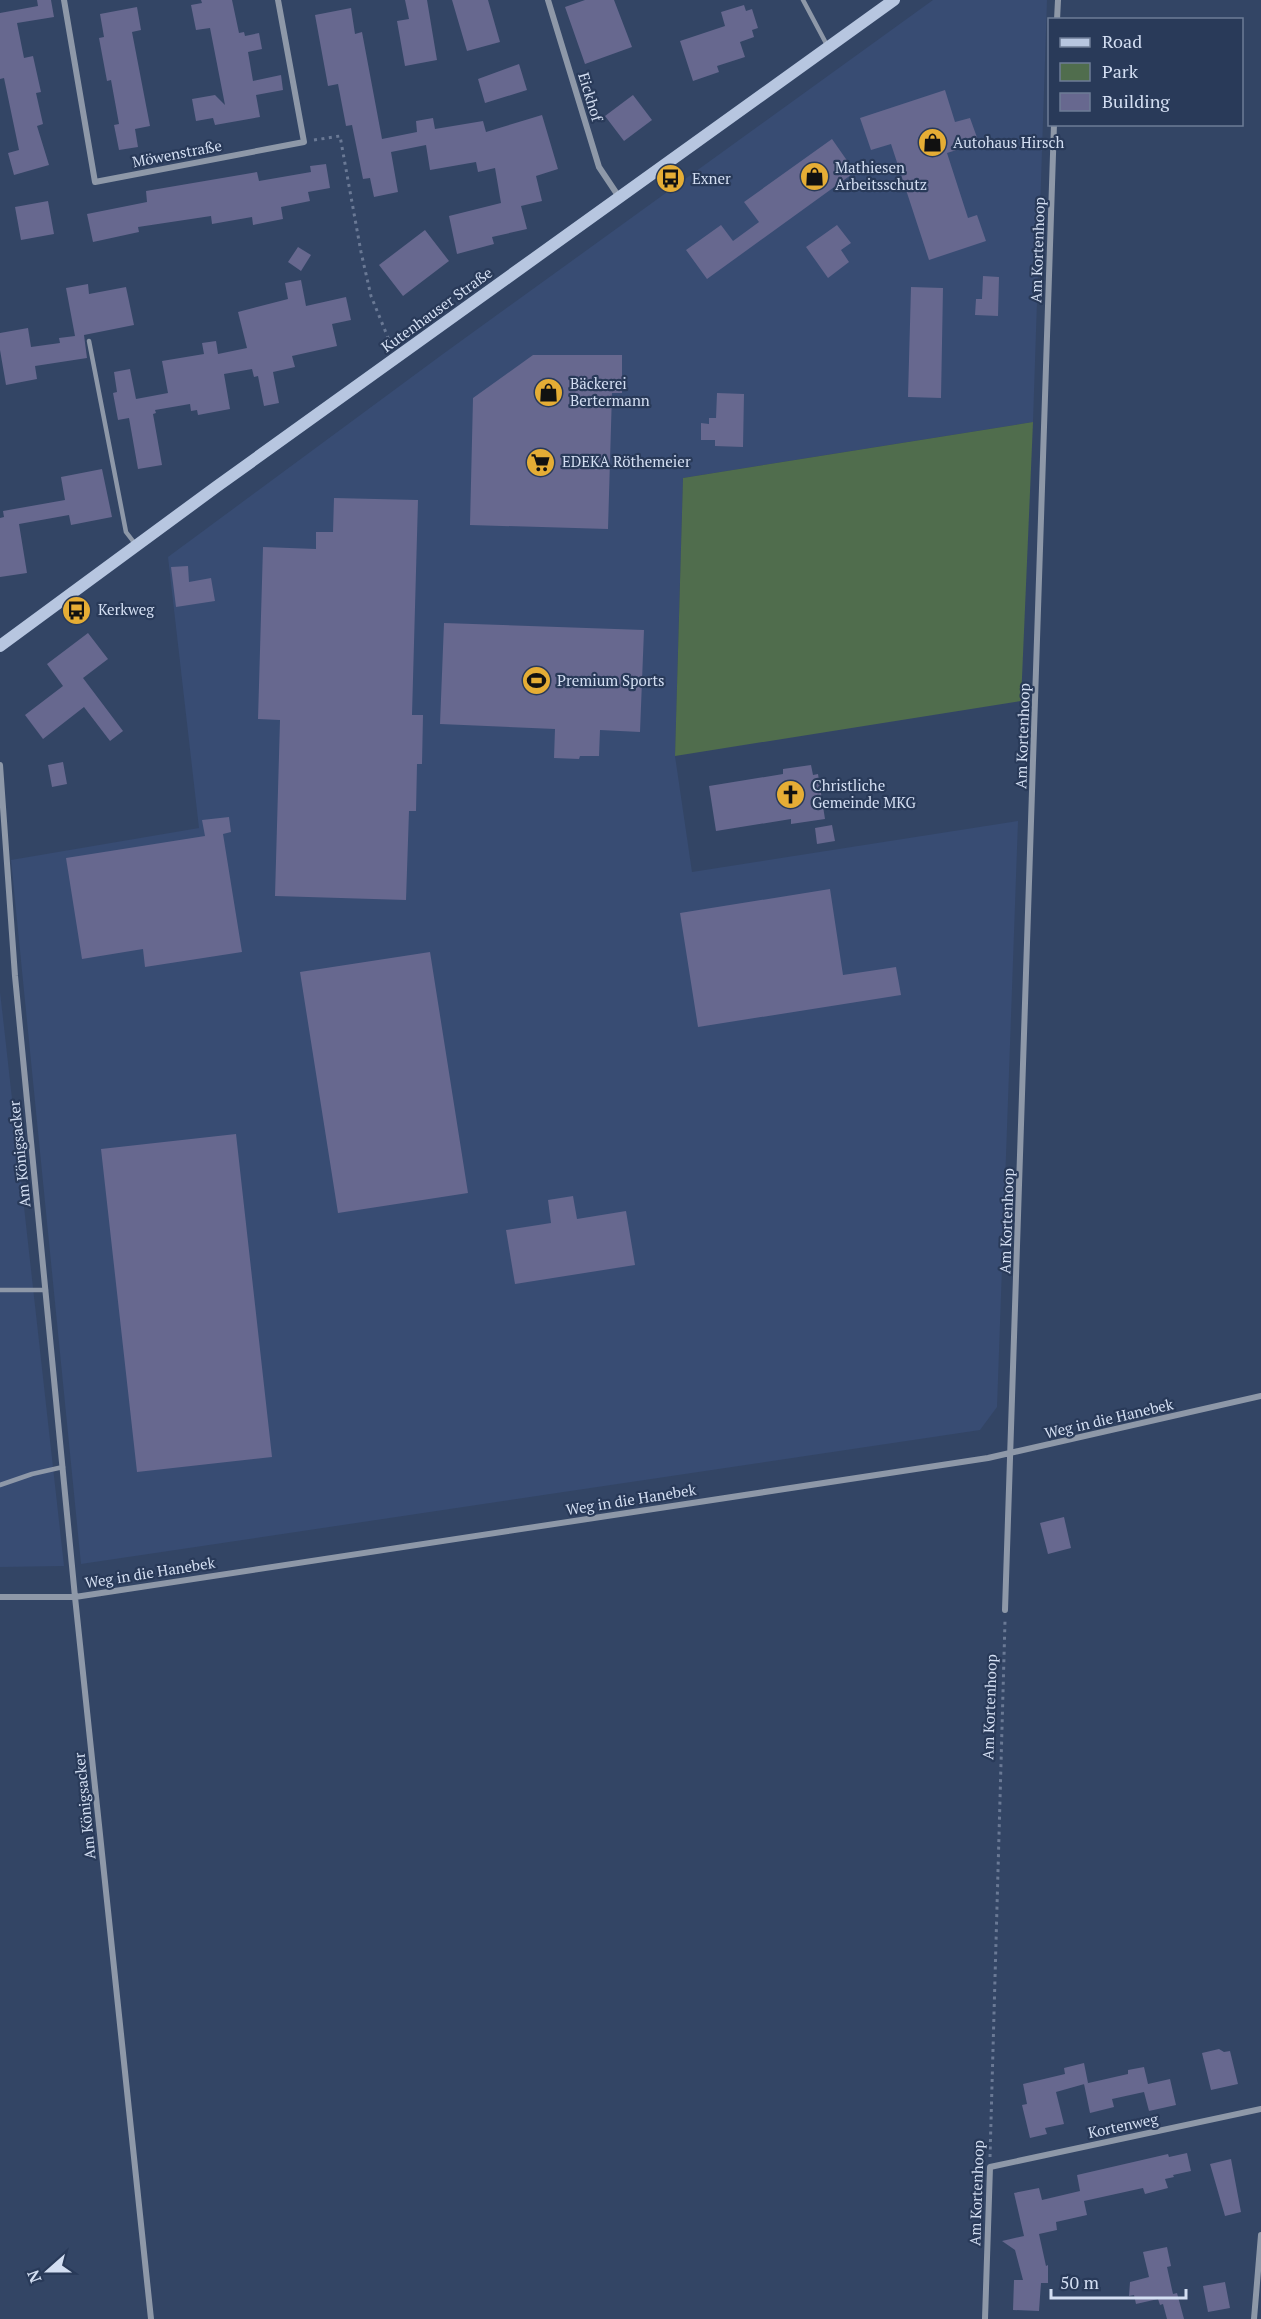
<svg xmlns="http://www.w3.org/2000/svg" width="1261" height="2319" font-family="'PT Serif',serif">
  <rect width="100%" height="100%" fill="#334565"/>
  <path fill="#384c73" d="M933,0H1047L1033,422L683,478L675,756L692,872L1018,821L997,1407L980,1430L81,1564L11,860L199,828L168,557L443,354Z
    M0,992L3,1018L64,1566L0,1567Z"/>
  <path fill="#506d4d" d="M1033,422L1021,701L675,756L683,478Z"/>
  <path fill="#67688f" d="M37,0H51L54,17L17,23L24,58L33,56L41,92L36,93L43,124L37,126L49,165L14,175L8,153L19,150L4,78L0,79V13L38,6Z
    M201,0H232L239,33L244,32L245,36L259,33L262,49L248,52L253,81L281,75L283,90L256,95L260,117L215,125L213,118L196,121L192,99L215,95L225,105L210,28L196,30L191,5L202,3Z
    M405,0H427L437,60L405,66L397,21L409,19Z
    M452,0H488L500,42L467,51Z
    M585,0H614L632,47L585,64L565,7Z
    M744,5L746,11L752,9L758,28L752,30L754,37L740,42L745,57L717,66L719,72L693,81L680,41L725,26L721,12Z
    M137,7L141,30L132,32L150,126L135,129L138,147L119,150L114,125L119,124L111,80L107,81L99,38L104,37L100,14Z
    M351,8L355,34L362,32L382,139L417,132L416,121L433,118L435,129L483,121L486,132L542,115L558,169L536,176L542,201L521,206L527,229L492,237L494,244L457,254L449,216L501,203L495,168L478,172L476,162L430,170L426,145L391,152L398,192L374,197L370,178L363,179L352,125L346,126L338,84L328,86L315,15Z
    M519,64L527,90L485,103L478,79Z
    M945,90L955,122L970,118L979,143L947,153L968,218L977,215L986,241L929,260L891,144L871,150L860,118Z
    M633,95L652,120L624,141L605,116Z
    M832,139L855,172L707,279L686,250L721,225L733,241L759,222L744,202Z
    M326,164L330,188L308,192L310,201L281,207L283,219L253,225L252,217L212,224L211,216L138,227L139,232L93,242L87,214L147,202L146,191L257,172L259,181L311,172L310,166Z
    M48,201L54,234L21,240L15,207Z
    M837,225L851,243L841,250L849,262L828,278L806,247Z
    M425,230L449,261L403,296L379,265Z
    M298,247L311,255L301,271L288,262Z
    M983,276L999,277L998,316L975,315L976,299H982Z
    M301,280L306,306L346,297L351,320L332,324L337,346L292,356L295,367L273,372L279,403L264,406L258,376L254,377L252,369L224,374L230,409L198,415L197,410L191,411L190,404L155,410L156,413L153,414L162,465L138,469L129,418L118,420L113,393L117,392L114,372L130,369L136,399L168,393L162,361L204,354L202,343L216,341L218,354L247,348L238,312L288,299L285,283Z
    M88,284L89,294L126,287L134,325L84,335L87,358L35,366L37,379L6,385L0,350V333L28,328L31,347L60,343L59,338L75,336L66,288Z
    M911,287L943,288L941,398L908,397Z
    M533,355H622V393H612L608,529L470,525L473,398Z
    M717,393L744,394L743,447L715,446V440H701V423L709,424V418H716Z
    M102,469L112,517L71,525L69,515L19,524L27,573L0,577V518L4,517L3,511L65,500L61,477Z
    M334,498L418,500L412,715H423L422,764H417L416,811H409L406,900L275,896L280,720L258,719L263,547L316,549V532H333Z
    M188,566L189,582L211,578L215,601L176,607L171,567Z
    M444,623L644,630L640,732L600,730L599,756H580L579,759L554,758L555,729L440,724Z
    M88,633L108,659L83,678L123,731L110,741L84,707L43,739L25,715L63,686L47,664Z
    M63,762L67,784L52,787L48,765Z
    M811,765L813,775L818,774L825,819L791,824V819L716,831L709,786L783,774V769Z
    M229,817L231,832L223,834L242,952L145,967L143,949L82,959L66,858L205,836L202,820Z
    M832,825L835,841L817,844L815,828Z
    M830,889L843,975L896,967L901,995L698,1027L680,913Z
    M430,952L468,1193L338,1213L300,972Z
    M236,1134L272,1457L137,1472L101,1149Z
    M573,1196L577,1219L626,1211L635,1265L515,1284L506,1230L551,1223L548,1200Z
    M1064,1517L1071,1548L1048,1554L1040,1523Z
    M1219,2049L1224,2052L1230,2051L1238,2084L1211,2090L1202,2053Z
    M1084,2063L1088,2083L1056,2092L1064,2124L1045,2128L1047,2134L1030,2138L1022,2105L1027,2104L1023,2084L1065,2074L1064,2068Z
    M1144,2067L1148,2084L1170,2079L1176,2105L1149,2111L1144,2092L1112,2099L1114,2107L1090,2113L1084,2084L1128,2074V2070Z
    M1187,2153L1191,2171L1173,2175L1174,2177L1165,2179L1168,2188L1145,2194L1143,2188L1084,2201L1087,2215L1056,2222L1057,2230L1039,2234L1046,2266L1048,2265V2283H1041L1039,2311L1013,2310L1014,2280H1023L1015,2250L1002,2241L1024,2236L1014,2193L1039,2188L1042,2200L1080,2191L1077,2175L1168,2154L1169,2157Z
    M1231,2159L1241,2212L1225,2216L1210,2164Z
    M1167,2247L1171,2266L1167,2267L1173,2294L1177,2293L1184,2319H1167L1163,2304L1160,2305L1158,2299L1136,2304L1134,2295L1129,2296L1130,2282L1149,2277L1143,2252Z
    M1225,2282L1230,2308L1208,2312L1203,2286Z"/>
  <g fill="none" stroke-linecap="round" stroke-linejoin="round">
    <path stroke="#6a7995" stroke-width="3" stroke-dasharray="3 4.5" stroke-linecap="butt" d="M314,140L340,136L361,252L371,296L391,345
      M990,2157L1005,1621"/>
    <path stroke="#8e98a8" stroke-width="4.5" d="M803,0L828,47
      M89,341L126,532L136,545
      M0,1290H46
      M0,1485L32,1474L63,1467"/>
    <path stroke="#8e98a8" stroke-width="6" d="M64,0L95,182L304,142L278,0
      M548,0L599,167L619,197
      M1057,20L1058,0
      M0,765L15,976L75,1597L151,2319
      M0,1597H75L988,1458L1261,1396
      M1005,1610L1054,124
      M985,2319L990,2167L1261,2109
      M1254,2319L1261,2235"/>
    <path stroke="#b7c6e0" stroke-width="12" d="M0,646L216,487L894,0"/>
  </g>
  <defs>
    <symbol id="shop-disc" viewBox="-11 -11 22 22"><circle r="9.5" fill="#e5ad35" stroke="#293a59"/><path d="M-5-2.5h2.3a2.7 3.5 0 0 1 5.4 0H5L5.5 6h-11ZM-1.5-2.5h3a1.5 2.3 0 0 0-3 0Z" fill="#111"/></symbol>
    <symbol id="bus-disc" viewBox="-11 -11 22 22"><circle r="9.5" fill="#e5ad35" stroke="#293a59"/><path d="M-5-6H5V4H4V6H2V4H-2V6H-4V4H-5ZM-3.5-4V0h7V-4ZM-3.5 1.2v1.5H-2V1.2ZM2 1.2v1.5H3.5V1.2Z" fill="#111"/></symbol>
    <symbol id="supermarket-disc" viewBox="-11 -11 22 22"><circle r="9.5" fill="#e5ad35" stroke="#293a59"/><path d="M-6-5.5h2.5l.6 2H6L4.5 2H-2.5L-4.4-4H-6ZM-1.5 3.2a1.3 1.3 0 1 0 .1 0ZM3 3.2a1.3 1.3 0 1 0 .1 0Z" fill="#111"/></symbol>
    <symbol id="stadium-disc" viewBox="-11 -11 22 22"><circle r="9.5" fill="#e5ad35" stroke="#293a59"/><path d="M0-5a6.5 5 0 1 0 0 10a6.5 5 0 1 0 0-10ZM-3.5-1.8h7v3.6h-7Z" fill="#111"/></symbol>
    <symbol id="church-disc" viewBox="-11 -11 22 22"><circle r="9.5" fill="#e5ad35" stroke="#293a59"/><path d="M-1.2-6h2.4v3.5h3.3v2.4h-3.3V6h-2.4V-.1h-3.3v-2.4h3.3Z" fill="#111"/></symbol>
  </defs>
  <g fill-rule="evenodd">
    <use href="#shop-disc" x="916" y="126" width="33" height="33"/>
    <use href="#shop-disc" x="798" y="160" width="33" height="33"/>
    <use href="#bus-disc" x="654" y="162" width="33" height="33"/>
    <use href="#shop-disc" x="532" y="376" width="33" height="33"/>
    <use href="#supermarket-disc" x="524" y="446" width="33" height="33"/>
    <use href="#bus-disc" x="60" y="594" width="33" height="33"/>
    <use href="#stadium-disc" x="520" y="664" width="33" height="33"/>
    <use href="#church-disc" x="774" y="778" width="33" height="33"/>
  </g>
  <g text-anchor="middle" stroke-width="4.5" stroke-linejoin="round" paint-order="stroke">
    <g font-size="15" fill="#d3def2" stroke="#293a59">
      <text transform="translate(590 97) rotate(73)" y="5">Eickhof</text>
      <text transform="translate(177 154) rotate(-11)" y="5">Möwenstraße</text>
      <text transform="translate(1038 250) rotate(-88)" y="5">Am Kortenhoop</text>
      <text transform="translate(437 310) rotate(-36)" y="5">Kutenhauser Straße</text>
      <text transform="translate(1023 736) rotate(-88)" y="5">Am Kortenhoop</text>
      <text transform="translate(20 1154) rotate(-96)" y="5">Am Königsacker</text>
      <text transform="translate(1007 1221) rotate(-88)" y="5">Am Kortenhoop</text>
      <text transform="translate(1109 1419) rotate(-13)" y="5">Weg in die Hanebek</text>
      <text transform="translate(631 1500) rotate(-9)" y="5">Weg in die Hanebek</text>
      <text transform="translate(150 1573) rotate(-9)" y="5">Weg in die Hanebek</text>
      <text transform="translate(990 1707) rotate(-88)" y="5">Am Kortenhoop</text>
      <text transform="translate(85 1806) rotate(-96)" y="5">Am Königsacker</text>
      <text transform="translate(1123 2126) rotate(-12)" y="5">Kortenweg</text>
      <text transform="translate(977 2193) rotate(-88)" y="5">Am Kortenhoop</text>
    </g>
    <g font-size="15" fill="#d3def2" stroke="#293a59" text-anchor="start">
      <text x="953" y="148">Autohaus Hirsch</text>
      <text x="835" y="173">Mathiesen<tspan x="835" dy="17">Arbeitsschutz</tspan></text>
      <text x="692" y="184">Exner</text>
      <text x="570" y="389">Bäckerei<tspan x="570" dy="17">Bertermann</tspan></text>
      <text x="562" y="467">EDEKA Röthemeier</text>
      <text x="98" y="615">Kerkweg</text>
      <text x="557" y="686">Premium Sports</text>
      <text x="812" y="791">Christliche<tspan x="812" dy="17">Gemeinde MKG</tspan></text>
    </g>
  </g>
  <rect x="1048" y="18" width="195" height="108" fill="#293a59" stroke="#6d7c96" stroke-width="1.5"/>
  <rect x="1060" y="38" width="30" height="9" fill="#b7c6e0" stroke="#6d7c96" stroke-width="1.5"/>
  <text x="1102" y="48" font-size="18" fill="#d3def2">Road</text>
  <rect x="1060" y="63" width="30" height="18" fill="#506d4d" stroke="#6d7c96" stroke-width="1.5"/>
  <text x="1102" y="78" font-size="18" fill="#d3def2">Park</text>
  <rect x="1060" y="93" width="30" height="18" fill="#67688f" stroke="#6d7c96" stroke-width="1.5"/>
  <text x="1102" y="108" font-size="18" fill="#d3def2">Building</text>
  <g transform="translate(48 2271) rotate(249)" stroke="#293a59" stroke-width="4.5" paint-order="stroke">
  <path d="M0-4.5L10 22L0 15L-10 22Z" fill="#d3def2"/>
  <text y="-9" font-size="16" font-weight="bold" text-anchor="middle" fill="#d3def2">N</text>
  </g>
  <path d="M1051 2289v9h135v-9" fill="none" stroke="#d3def2" stroke-width="3"/>
  <text x="1060" y="2289" font-size="18" fill="#d3def2" stroke="#293a59" stroke-width="4.5" paint-order="stroke">50 m</text>
</svg>
